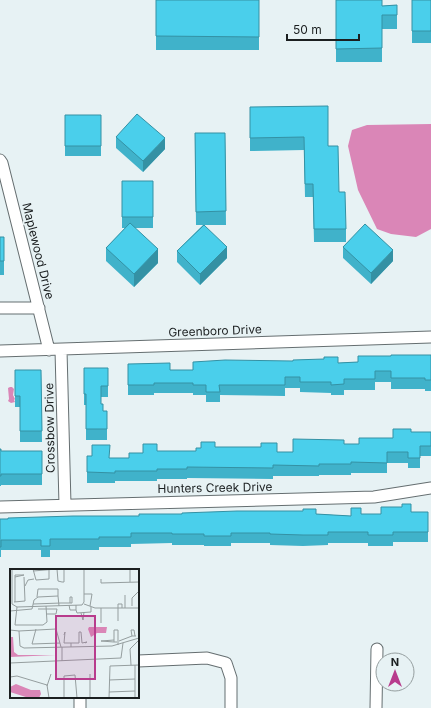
<svg xmlns="http://www.w3.org/2000/svg" width="431" height="708" font-family="Inter,sans-serif">
  <rect width="100%" height="100%" fill="#e7f2f4"/>
  <path fill="#da86b7" d="M431,124V229L416,237L391,234L377,229L358,190L348,146L352,130L367,125Z
    M10,387H12L14,389L13,395L15,399L14,400L15,402L11,403L8,401L9,399L8,388Z"/>
  <g fill="none" stroke-linecap="round" stroke-linejoin="round">
    <defs>
      <path id="minor" d="M0,160L2,163L49,350
        M0,308H39
        M61,350L65,505
        M0,351L431,337
        M0,507L374,497L431,488
        M138,661L207,658L226,663L231,678V708
        M80,697V708
        M376,708L377,649"/>
    </defs>
    <use href="#minor" stroke="#656e70" stroke-width="13"/>
    <use href="#minor" stroke="#fff" stroke-width="11"/>
  </g>
  <path fill="#40b2ca" d="M156,0H259V50H156Z
    M336,0L382,6L397,5V29H382V62H336Z
    M412,0H431V43H412Z
    M250,107L328,146L339,192L346,229V242H314L313,197H305L304,150L250,151Z
    M65,115H101V156H65Z
    M195,133H225L226,225H204L227,258L200,285L177,262V251L203,225H196Z
    M116,137L165,149L143,172L116,148Z
    M122,181H153V228H135L158,263L134,287L106,261V248L125,228H122Z
    M0,237H4V275H0Z
    M343,247L393,261L371,284L343,258Z
    M431,355V391H425V389H391V382H375V390H344V395H331V393L300,392V388H285V396L220,395V402H206V395H193V393H154V395H128V364L170,370H193L358,362L391,356Z
    M84,368H108V397H101V404L103,411H107V440H86V405H84Z
    M15,370H41L42,442H20V407H15Z
    M411,432H431V456H420V468H408V463H387V473H351V475H319V476H273V479L187,478V479H157V481H115V483H87V456L110,458H129L143,453L157,451H196L215,447L277,452H293L344,444H359L393,438Z
    M0,449L1,451H42V485H1V486H0Z
    M411,512H428V542H393V546H368V543H328V545L303,546L270,545V543H231V546H204V545H172V543L131,544V547H99V550H50V557H41V550H1V557H0V519L316,514L351,516L361,514H381Z"/>
  <path fill="#3491a4" d="M165,138V149L143,172V161Z
    M227,247V258L200,285V274Z
    M158,249V263L134,287V274Z
    M393,250V261L371,284V273Z"/>
  <path fill="#4acfeb" stroke="#3491a4" d="M156,0H259V37L156,36Z
    M336,0H382V6L397,5V15H382V48L336,49Z
    M412,0H431V31H412Z
    M328,106V146H338L339,192H345L346,229H314L313,184H305L304,137L250,138V107Z
    M137,114L165,138L143,161L116,137Z
    M65,115H101V146H65Z
    M195,133H225L226,211L196,212Z
    M122,181H153V217H122Z
    M130,223L158,249L134,274L106,248Z
    M365,224L393,250L371,273L343,247Z
    M204,225L227,247L200,274L177,251Z
    M0,237H4V261H0Z
    M391,355H431V380H425V378H391V371H375V379H344V384L331,385V382H300V377H285V385H219L220,392H206V385H193V383H154V385H128V364L170,363V370H193V362L225,360L293,361V360L324,359V357H338V363L358,362V356H391Z
    M84,368H108V386H101V404H103V411H107V429H86V394H84Z
    M15,370H41L42,431H20V396H15Z
    M393,429H411V432H431V446H420V458H408V452H387V463L351,462V464H319V466L273,465V468L187,467V469H157V471H115V473L87,472V456H92V445H110L109,458H129V453H143V444H157V451H196V448H201V442H215V447H261V443H277V452H293V439L344,440V444H359V438H393Z
    M0,449H1V451H42V474H1V476H0Z
    M402,504H411V512H428V532H393V535H368V532H328V535H303L270,534V533H231V536H204V534H172V533H131V537H99V539H50V546H41V540H1V547H0V519H8V518L73,516H139V514H182V513L237,511H303V509H316V514L351,516V508H361V514H381V507H402Z"/>
  <g text-anchor="middle" stroke-width="3.5" stroke-linejoin="round" paint-order="stroke">
    <g font-size="12" fill="#1b1f20" stroke="#e7f2f4">
      <text transform="translate(38 251) rotate(76)" y="4">Maplewood Drive</text>
      <text transform="translate(215 331) rotate(-2)" y="4">Greenboro Drive</text>
      <text transform="translate(50 428) rotate(-91)" y="4">Crossbow Drive</text>
      <text transform="translate(215 488) rotate(-1)" y="4">Hunters Creek Drive</text>
    </g>
  </g>
  <g transform="translate(10 569)">
    <rect width="129" height="129" fill="#e7f2f4"/>
    <path d="M79,58H97L96,64H87L81,68L78,60ZM0,68H3L4,83L8,86H46L0,88ZM6,115L21,121H30L31,125L29,129H19L0,123V118Z" fill="#da86b7"/>
    <path fill="none" stroke="#959e9f" stroke-width="1" d="M2,0V35L7,38L72,36L74,33V0M23,0L26,11L39,10V0M47,0L48,12L52,13H54V0M120,0V13M23,2L47,0M91,10V14L129,13M15,17L18,11L24,10M74,25H82L80,37M27,28L28,20H48V27M4,33L15,32L14,8M5,33V6H14L5,8M23,35L51,34H62V28H60V34M74,35L85,39H129M59,36L60,41H66V36M122,37V29L129,22M7,38L5,56H33L37,53L36,37M91,39V54M115,39V26M28,40H47L46,45H37M66,41L67,44L81,43V38M0,42L22,40L24,31L28,28L48,27L49,37M71,44L73,51L74,43M108,52V35H112V39M26,60L22,75L50,74M0,61L9,62L10,77L14,79L102,77L129,69M9,62L46,60L51,78M54,66L55,63L54,74H61M125,67L124,61H121L122,67H126M104,71L91,72L104,73M109,72L122,67M107,73H104V61H108V76M52,78V92M61,78V74H69V63H71L72,74L77,73L75,74M0,94L111,89L113,74M121,96L120,80L129,71M0,108L7,107L37,116L39,129M99,111L125,110M37,117L41,105M99,123L125,122M54,129V107L65,106L67,129M80,129V105M99,129L100,97L129,96M125,129V96"/>
    <path fill="#b83c8d" fill-opacity="0.15" stroke="#b83c8d" stroke-width="2" d="M46,47H85V110H46Z"/>
    <rect width="129" height="129" fill="none" stroke="#1b1f20" stroke-width="2"/>
  </g>
  <g transform="translate(395 672)"><circle r="19" fill="#e7f2f4" stroke="#959e9f"/>
  <path d="M0-3L7 15L0 10L-7 15Z" fill="#b83c8d"/>
  <text y="-6" font-size="11" font-weight="bold" text-anchor="middle" fill="#1b1f20">N</text>
  </g>
  <path d="M287 34v6h72v-6" fill="none" stroke="#1b1f20" stroke-width="2"/>
  <text x="293" y="34" font-size="12" fill="#1b1f20" stroke="#e7f2f4" stroke-width="3" paint-order="stroke">50 m</text>
</svg>
